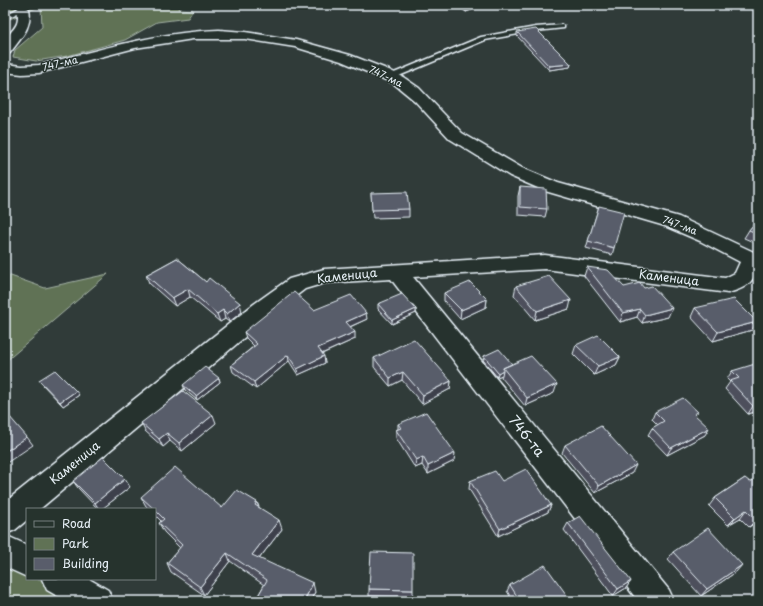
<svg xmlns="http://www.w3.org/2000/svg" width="763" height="606" font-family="'Playpen Sans',sans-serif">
  <rect width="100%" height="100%" fill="#303b39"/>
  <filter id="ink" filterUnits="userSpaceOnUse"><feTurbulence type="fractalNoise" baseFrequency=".025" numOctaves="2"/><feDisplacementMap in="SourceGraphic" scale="8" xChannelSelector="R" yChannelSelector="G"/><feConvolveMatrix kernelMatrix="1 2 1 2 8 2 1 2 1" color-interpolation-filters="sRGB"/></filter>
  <g filter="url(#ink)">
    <path fill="#607255" stroke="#a4b2a6" d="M5,5H181L178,9L193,10L188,18L157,22L125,40L67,56L36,61L13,57L15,50L42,27L41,6L5,21Z
      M5,274L45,288L108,274L5,362Z
      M5,550L27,562V579H58L97,601H5Z"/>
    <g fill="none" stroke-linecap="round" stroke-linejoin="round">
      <defs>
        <path id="service" d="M16,5H23L26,9L5,19V15L19,8Z
          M562,25L564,26V28L536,31L485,40L394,78L387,76L481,37L536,27Z"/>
        <path id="minor" d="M23,5L29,9C33,27 20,39 10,53L5,54C5,50 4,44 5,41C12,27 21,28 17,9Z
          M219,30L245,32L296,40L350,55L389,70L403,77L419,88L462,133L522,168L558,183L679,217L758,254C758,278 751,287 728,293L545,269L413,277L669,590L674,601H638L391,279L325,283L305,289L270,316L40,509H27V520L15,530L5,534V502L254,304L289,279L324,269L545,255L725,278L735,273L740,262L700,241L665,226L545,191L510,176L450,139L415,101L393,83L341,61L295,47L245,39H193L135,48L39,73L22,74L5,72V64L22,66L39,65C99,50 157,32 219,30Z"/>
        <path id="tertiary" d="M5,535L27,545V577L5,567Z
          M42,579H89L108,590L113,601H66L47,590Z"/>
      </defs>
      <use href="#service" stroke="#e8f1f8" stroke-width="3"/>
      <use href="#minor" stroke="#e8f1f8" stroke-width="3"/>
      <use href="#tertiary" stroke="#e8f1f8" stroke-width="3"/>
      <use href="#service" fill="#26332d" fill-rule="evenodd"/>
      <use href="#minor" fill="#26332d" fill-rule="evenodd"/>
      <use href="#tertiary" fill="#26332d" fill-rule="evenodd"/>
    </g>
    <path fill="#4d505c" stroke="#e8f1f8" d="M456,5H485L466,12Z
      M517,32L571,64L570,67L549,70L517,36Z
      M520,187L547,209L545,217L518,215V196Z
      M371,193L409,209V217L373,218Z
      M599,206L614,248L612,255L586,248Z
      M758,219V244L744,238L749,230Z
      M177,258L242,312L229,322L225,319L220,322L190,297L175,306L149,283L146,275Z
      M587,267L624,287L668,317L642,323L637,317L620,322L584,276Z
      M516,286L569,309L535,320L514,295Z
      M444,293L487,299L486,307L460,319L444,301Z
      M378,304L416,309V313L392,324L378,309Z
      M695,308L757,322L752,330L713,341L691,317Z
      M314,310L367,319L350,327L355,339L322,354L325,363L298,375L289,361L256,389L233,372L231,365L254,346L246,338L244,332Z
      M576,345L620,357L616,365L594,375L573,354Z
      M484,356L512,364L554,393L525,406L501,377L502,375L497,377L483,360Z
      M374,358L451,381L450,389L422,404L402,380L390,386L374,367Z
      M758,367V411L748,414L725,389L730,382L727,379L732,371Z
      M219,378L220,382L197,400L185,390L183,385Z
      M39,380L79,395L63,406L42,384Z
      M655,412L696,416L705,435L667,455L648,435L652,428L658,425L652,419Z
      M141,423H216L182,451L170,441L163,447L145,431Z
      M398,424L454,461L428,474L422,465L415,468L396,438V430L398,429Z
      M565,445L632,473L595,493L562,453Z
      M745,478L758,521L749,527L740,518L728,525L709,506L715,498Z
      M73,481L130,487L102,509H98L78,488Z
      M470,481H502L551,505L548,512L498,536L469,489Z
      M141,497L222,508L257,502L259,507L282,529L259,559L315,592L310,601H255L264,585L230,561L204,595L171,572L167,563L180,548L164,532L159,523L161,521L155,515V509H149L146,506Z
      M568,523L631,581L626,588L613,596L564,530Z
      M673,552L736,572L701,596L668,559Z
      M510,585L571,601H513L507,591Z
      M369,589L413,590V597L369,596Z"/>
    <path fill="#3e414b" stroke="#e8f1f8" d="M467,5H485L466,12Z
      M571,64L570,67L549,70V66Z
      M188,289L190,297L175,306L172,298Z
      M487,299L486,307L460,319L461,310Z
      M571,300L569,309L535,320L537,311Z
      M240,303L242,312L229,322L227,314Z
      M672,308L668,317L642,323L645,315Z
      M416,309V313L392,324V320Z
      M640,309L637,317L620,322L623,313Z
      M223,310L225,319L220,322L217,314Z
      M366,313L367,319L347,328L346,322Z
      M757,322L752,330L713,341L718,332Z
      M355,332V339L319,355L318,348Z
      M288,355L289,361L256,389L254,382Z
      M324,356L325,363L298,375L297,369Z
      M620,357L616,365L594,375L598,366Z
      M503,370L502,375L497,377L498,373Z
      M403,372L402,380L390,386V378Z
      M219,378L220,382L197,400L196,396Z
      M451,381L450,389L422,404L423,395Z
      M557,384L554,393L525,406L527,398Z
      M76,391L79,395L63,406L60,402Z
      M758,404V411L748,414L753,406Z
      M213,415L216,423L182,451L179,443Z
      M709,428L705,435L667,455L671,448Z
      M167,433L170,441L163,447L159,439Z
      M27,437L33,445L5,464V452Z
      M455,453L454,461L428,474V466Z
      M423,457L422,465L415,468L416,460Z
      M636,465L632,473L595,493L599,486Z
      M125,479L130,487L102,509H99L95,503Z
      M257,502L260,512L255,505Z
      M551,505L548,512L498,536L500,529Z
      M746,510L740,518L728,525L735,518Z
      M758,518V521L749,527Z
      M279,520L282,529L255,564L252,555Z
      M227,553L230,561L204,595L200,587Z
      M742,565L736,572L701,596L707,589Z
      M631,581L626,588L613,596L618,589Z
      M313,583L315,592L310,601H304Z"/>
    <path fill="#595d6b" stroke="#e8f1f8" d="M536,29L571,64L549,66L517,32Z
      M520,187L546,189L547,209L520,207Z
      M407,192L409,209L372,210L371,193Z
      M599,206L624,212L614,248L588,241Z
      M758,219V234L749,230Z
      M177,258L206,282L209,278L240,303L227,314L223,310L217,314L188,289L172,298L146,275Z
      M587,267L608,270L624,287L640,283L644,288L652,286L672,308L645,315L640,309L623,313Z
      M549,276L571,300L537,311L516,286Z
      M470,282L487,299L461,310L444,293Z
      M294,292L314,310L351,295L366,313L346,322L355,332L318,348L324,356L297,369L288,355L254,382L231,365L257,344L244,332Z
      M402,294L416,309L392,320L378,304Z
      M734,299L757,322L718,332L695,308Z
      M598,335L620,357L598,366L576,345Z
      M414,339L451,381L423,395L403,372L390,378L374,358Z
      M499,349L512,364L503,368V370L498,373L484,356Z
      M531,356L557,384L527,398L503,368Z
      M755,364L758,367V404L753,406L730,381L739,378L732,371Z
      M205,367L219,378L196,396L183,385Z
      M55,370L76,391L60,402L39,380Z
      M183,391L213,415L179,443L167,433L159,439L141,423Z
      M683,398L698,412L694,414L709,428L671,448L652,428L664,421L655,412Z
      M426,412L455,453L428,466L423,457L416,460L396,430L401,428L398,424Z
      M9,416L27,437L5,452V419Z
      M601,426L636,465L599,486L565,445Z
      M103,457L125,479L95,503L73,481Z
      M175,467L222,508L237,490L257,502L255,505L279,520L252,555L313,583L304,601H255L267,580L227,553L200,587L167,563L182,545L159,523L164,519L155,510V509H154L141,497Z
      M526,469L551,505L500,529L470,481L495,471L502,481Z
      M758,477V518L756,520L746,510L735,518L715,498L745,478L750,482Z
      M580,516L631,581L618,589L568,523Z
      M708,528L742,565L707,589L673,552Z
      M371,552L413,553V590L369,589Z
      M545,565L571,601H520L510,585Z"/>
  </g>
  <g text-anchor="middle" stroke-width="3" stroke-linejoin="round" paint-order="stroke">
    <g font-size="10" fill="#e8f1f8" stroke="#26332d">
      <text transform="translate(60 63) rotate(-13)" y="4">747-ма</text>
      <text transform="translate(386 76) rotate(26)" y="4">747-ма</text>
      <text transform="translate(680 225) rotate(20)" y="4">747-ма</text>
    </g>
    <g font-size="12" fill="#e8f1f8" stroke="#26332d">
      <text transform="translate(347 276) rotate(-6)" y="4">Каменица</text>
      <text transform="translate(669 278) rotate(7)" y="4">Каменица</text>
      <text transform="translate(75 463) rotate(-39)" y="4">Каменица</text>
    </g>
    <g font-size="14" fill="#e8f1f8" stroke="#26332d">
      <text transform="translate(527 436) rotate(52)" y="5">746-та</text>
    </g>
  </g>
  <rect width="763" height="606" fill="none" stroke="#26332d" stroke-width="20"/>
  <rect x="10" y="10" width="743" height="586" fill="none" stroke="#e8f1f8" stroke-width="1.5" filter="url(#ink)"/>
  <rect x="26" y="508" width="130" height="72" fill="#26332d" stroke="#747f7e"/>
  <rect x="34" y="521" width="20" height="6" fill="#26332d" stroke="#747f7e"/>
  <text x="62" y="528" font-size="12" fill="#e8f1f8">Road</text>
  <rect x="34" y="538" width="20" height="12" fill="#607255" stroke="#747f7e"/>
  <text x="62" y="548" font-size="12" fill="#e8f1f8">Park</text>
  <rect x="34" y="558" width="20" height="12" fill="#595d6b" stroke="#747f7e"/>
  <text x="62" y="568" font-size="12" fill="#e8f1f8">Building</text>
</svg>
